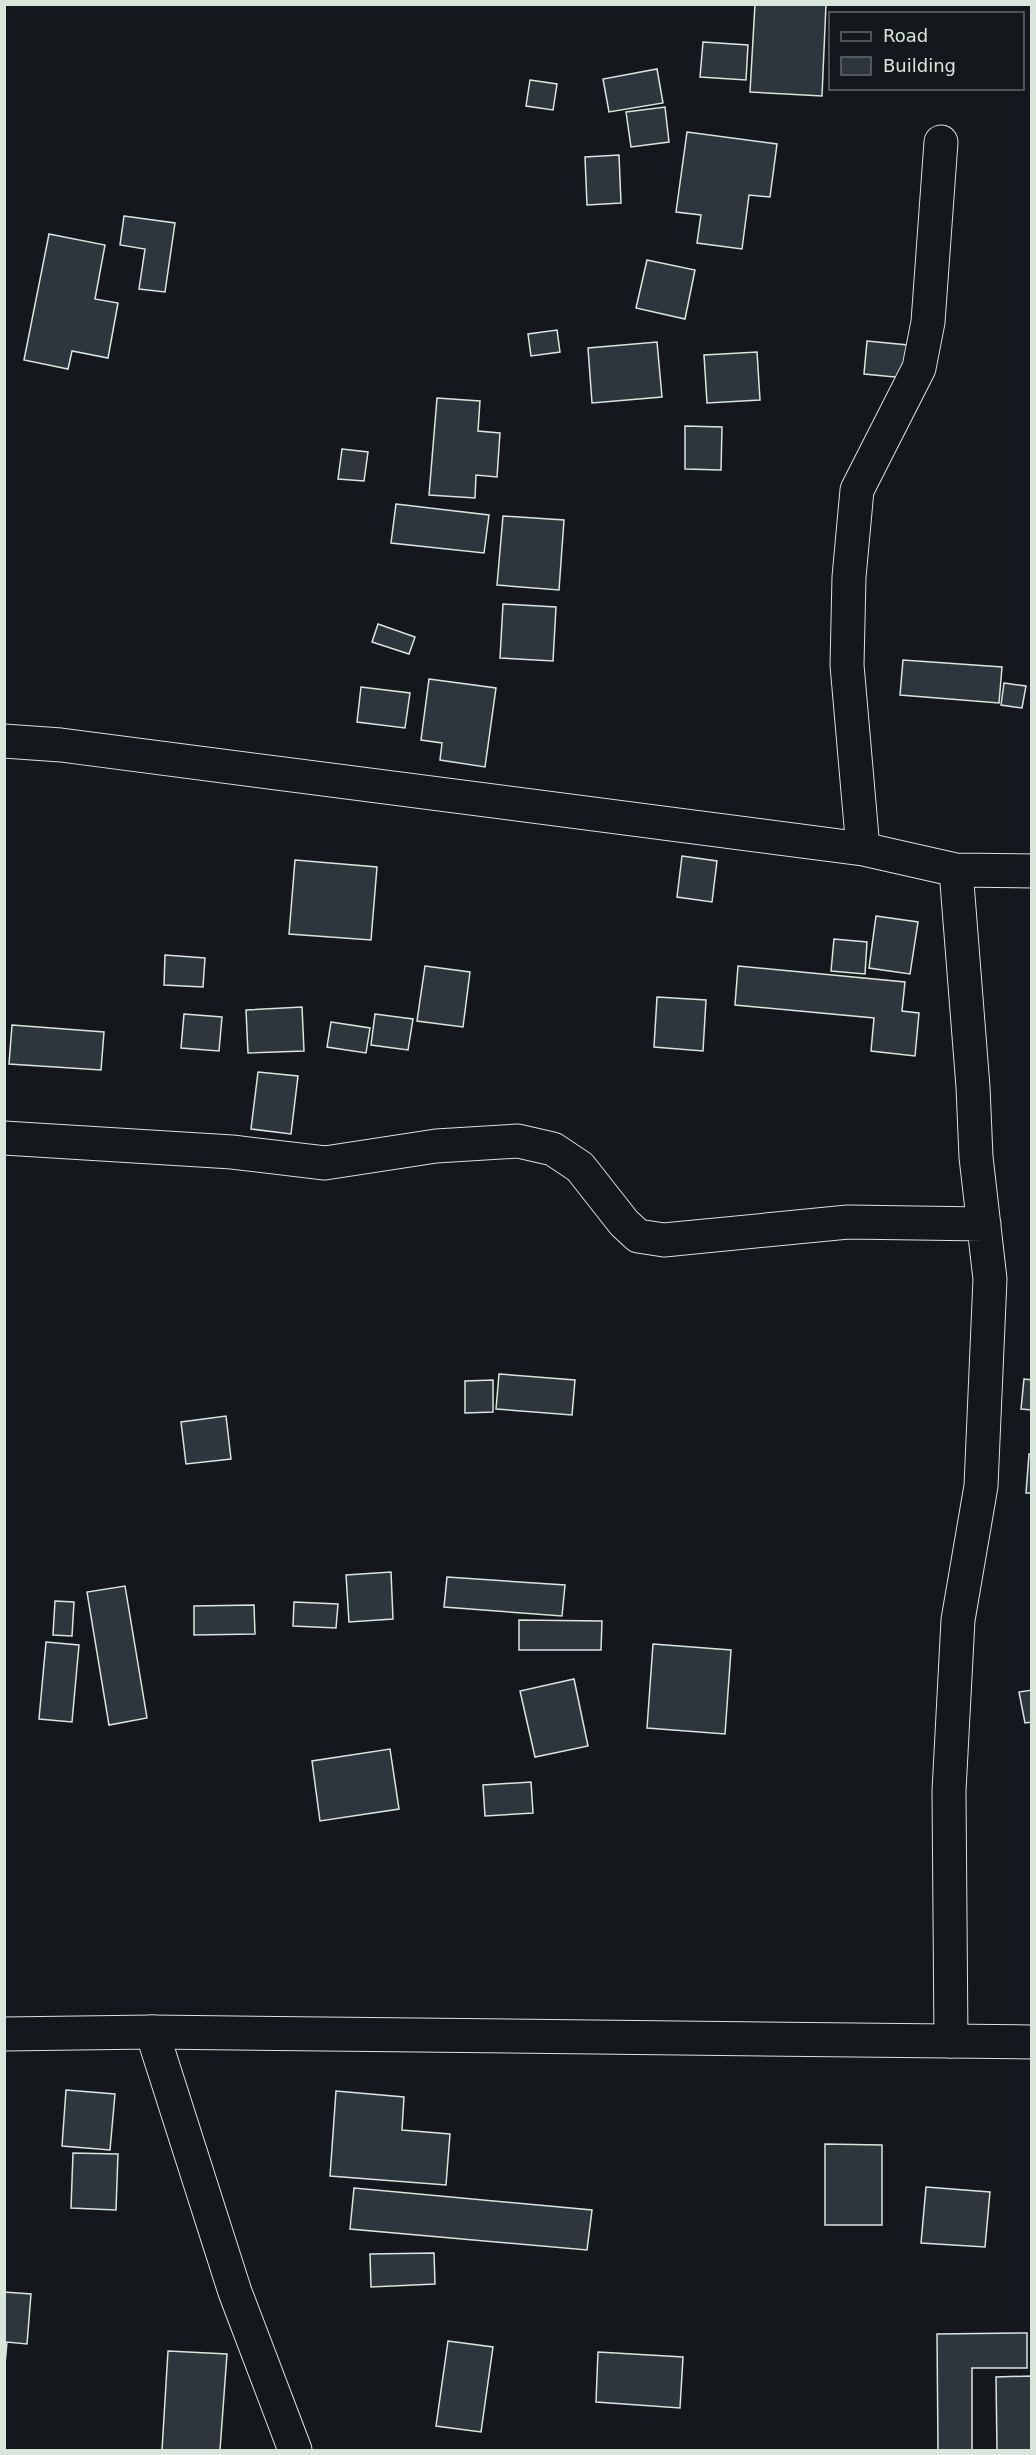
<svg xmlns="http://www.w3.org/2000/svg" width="1036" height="2455" font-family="'DejaVu Sans',sans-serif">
  <rect width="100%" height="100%" fill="#14181c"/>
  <path fill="#2c363c" stroke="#d8e6dc" stroke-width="1.5" d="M755,4H826L822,96L750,92Z
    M703,42L748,45L746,80L700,77Z
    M657,69L663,103L609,112L603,79Z
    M530,80L557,84L553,110L526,106Z
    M665,107L669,142L631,147L626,112Z
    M687,132L777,144L770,197L749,195L742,249L697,243L701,215L676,212Z
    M619,155L621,203L587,205L585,157Z
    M124,216L175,223L165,292L139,289L145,249L120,245Z
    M49,234L105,245L95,299L118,303L108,358L72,351L68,369L24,360Z
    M647,260L695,270L685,319L636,308Z
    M557,330L560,352L531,356L528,334Z
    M867,341L908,345L905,378L864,374Z
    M657,342L662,397L592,403L588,348Z
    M757,352L760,400L707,403L704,355Z
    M437,398L480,401L478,431L500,433L497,477L476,475L475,498L429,495Z
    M685,426L722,427L721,470L685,469Z
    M342,449L368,452L364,481L338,479Z
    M396,504L489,515L484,553L391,543Z
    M503,516L564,520L559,590L497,585Z
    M503,604L556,607L553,661L500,658Z
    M378,624L415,637L409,654L372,642Z
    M903,660L1002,667L999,703L900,695Z
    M429,679L496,688L485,767L440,760L442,743L421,740Z
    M1004,683L1026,686L1022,708L1001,705Z
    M361,687L410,693L405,728L357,722Z
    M682,856L717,861L712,902L677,897Z
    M295,860L377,867L371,940L289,934Z
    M876,916L918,922L910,974L869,968Z
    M834,939L867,942L865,974L831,971Z
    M165,955L205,958L203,987L164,985Z
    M425,966L470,972L463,1027L417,1021Z
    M738,966L905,982L902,1011L919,1013L915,1056L871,1051L874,1018L735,1005Z
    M657,997L706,1000L703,1051L654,1047Z
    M302,1007L304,1051L248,1053L246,1010Z
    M184,1014L222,1017L219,1051L181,1048Z
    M375,1014L413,1019L408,1050L371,1045Z
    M331,1022L370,1028L366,1053L327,1047Z
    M12,1025L104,1032L101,1070L9,1064Z
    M258,1072L298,1076L291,1134L251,1129Z
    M499,1374L575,1380L572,1415L496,1409Z
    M1024,1379L1032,1380V1410L1021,1409Z
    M493,1380V1412L465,1413V1381Z
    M226,1416L231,1459L186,1464L181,1422Z
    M1029,1454H1032V1493H1026Z
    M391,1572L393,1619L349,1622L346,1575Z
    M447,1577L565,1585L562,1616L444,1607Z
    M125,1586L147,1718L109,1725L87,1592Z
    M55,1601L74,1602L72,1636L53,1635Z
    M294,1602L338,1604L336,1628L293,1626Z
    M254,1605L255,1634L194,1635V1606Z
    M519,1620L602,1621L601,1650H519Z
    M46,1642L79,1645L72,1722L39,1719Z
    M653,1644L731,1650L725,1734L647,1728Z
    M574,1679L588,1746L535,1757L520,1691Z
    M1032,1690V1722L1025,1723L1019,1692Z
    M390,1749L399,1809L320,1821L312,1761Z
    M531,1782L533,1813L485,1816L483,1785Z
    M66,2090L115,2094L110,2150L62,2146Z
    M336,2091L404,2097L402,2130L450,2134L446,2185L330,2176Z
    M825,2144L882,2145V2225H825Z
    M73,2153L118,2154L116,2210L71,2208Z
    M926,2187L990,2192L985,2247L921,2243Z
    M354,2188L592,2210L587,2250L350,2229Z
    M434,2253L435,2284L371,2287L370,2254Z
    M4,2292L31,2294L27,2344L7,2342L5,2364Z
    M1027,2333V2368H972V2450H938L937,2334Z
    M448,2341L493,2347L481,2432L436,2426Z
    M168,2351L227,2354L220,2450H162Z
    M598,2352L683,2357L680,2408L596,2402Z
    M1031,2376L1032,2450H997L996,2377Z"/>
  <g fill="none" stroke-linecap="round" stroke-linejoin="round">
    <defs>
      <path id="minor" d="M4,741L61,745L863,849L956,870L973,1087L976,1157L990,1279L981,1486L958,1620L949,1791L951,2041
        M863,849L847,665L849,577L857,490L919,368L928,322L941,142
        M956,870L1032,871
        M4,1138L232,1152L325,1163L436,1146L518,1141L553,1149L580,1167L624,1223L638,1236L664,1240L848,1222L984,1224
        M152,2032L235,2292L295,2450"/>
      <path id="major" d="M4,2034L152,2032L1032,2042"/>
    </defs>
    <use href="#minor" stroke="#d8e6dc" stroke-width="35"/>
    <use href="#major" stroke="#d8e6dc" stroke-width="35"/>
    <use href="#minor" stroke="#14181c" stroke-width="33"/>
    <use href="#major" stroke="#14181c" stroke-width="33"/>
  </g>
  <rect width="1036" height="2455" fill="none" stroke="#d8e6dc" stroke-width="12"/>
  <rect x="829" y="12" width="195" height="78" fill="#14181c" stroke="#626a69" stroke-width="1.5"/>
  <rect x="841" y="32" width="30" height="9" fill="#14181c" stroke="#626a69" stroke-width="1.5"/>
  <text x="883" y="42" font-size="18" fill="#d8e6dc">Road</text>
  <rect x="841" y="57" width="30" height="18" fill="#2c363c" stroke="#626a69" stroke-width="1.5"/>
  <text x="883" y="72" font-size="18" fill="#d8e6dc">Building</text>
</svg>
